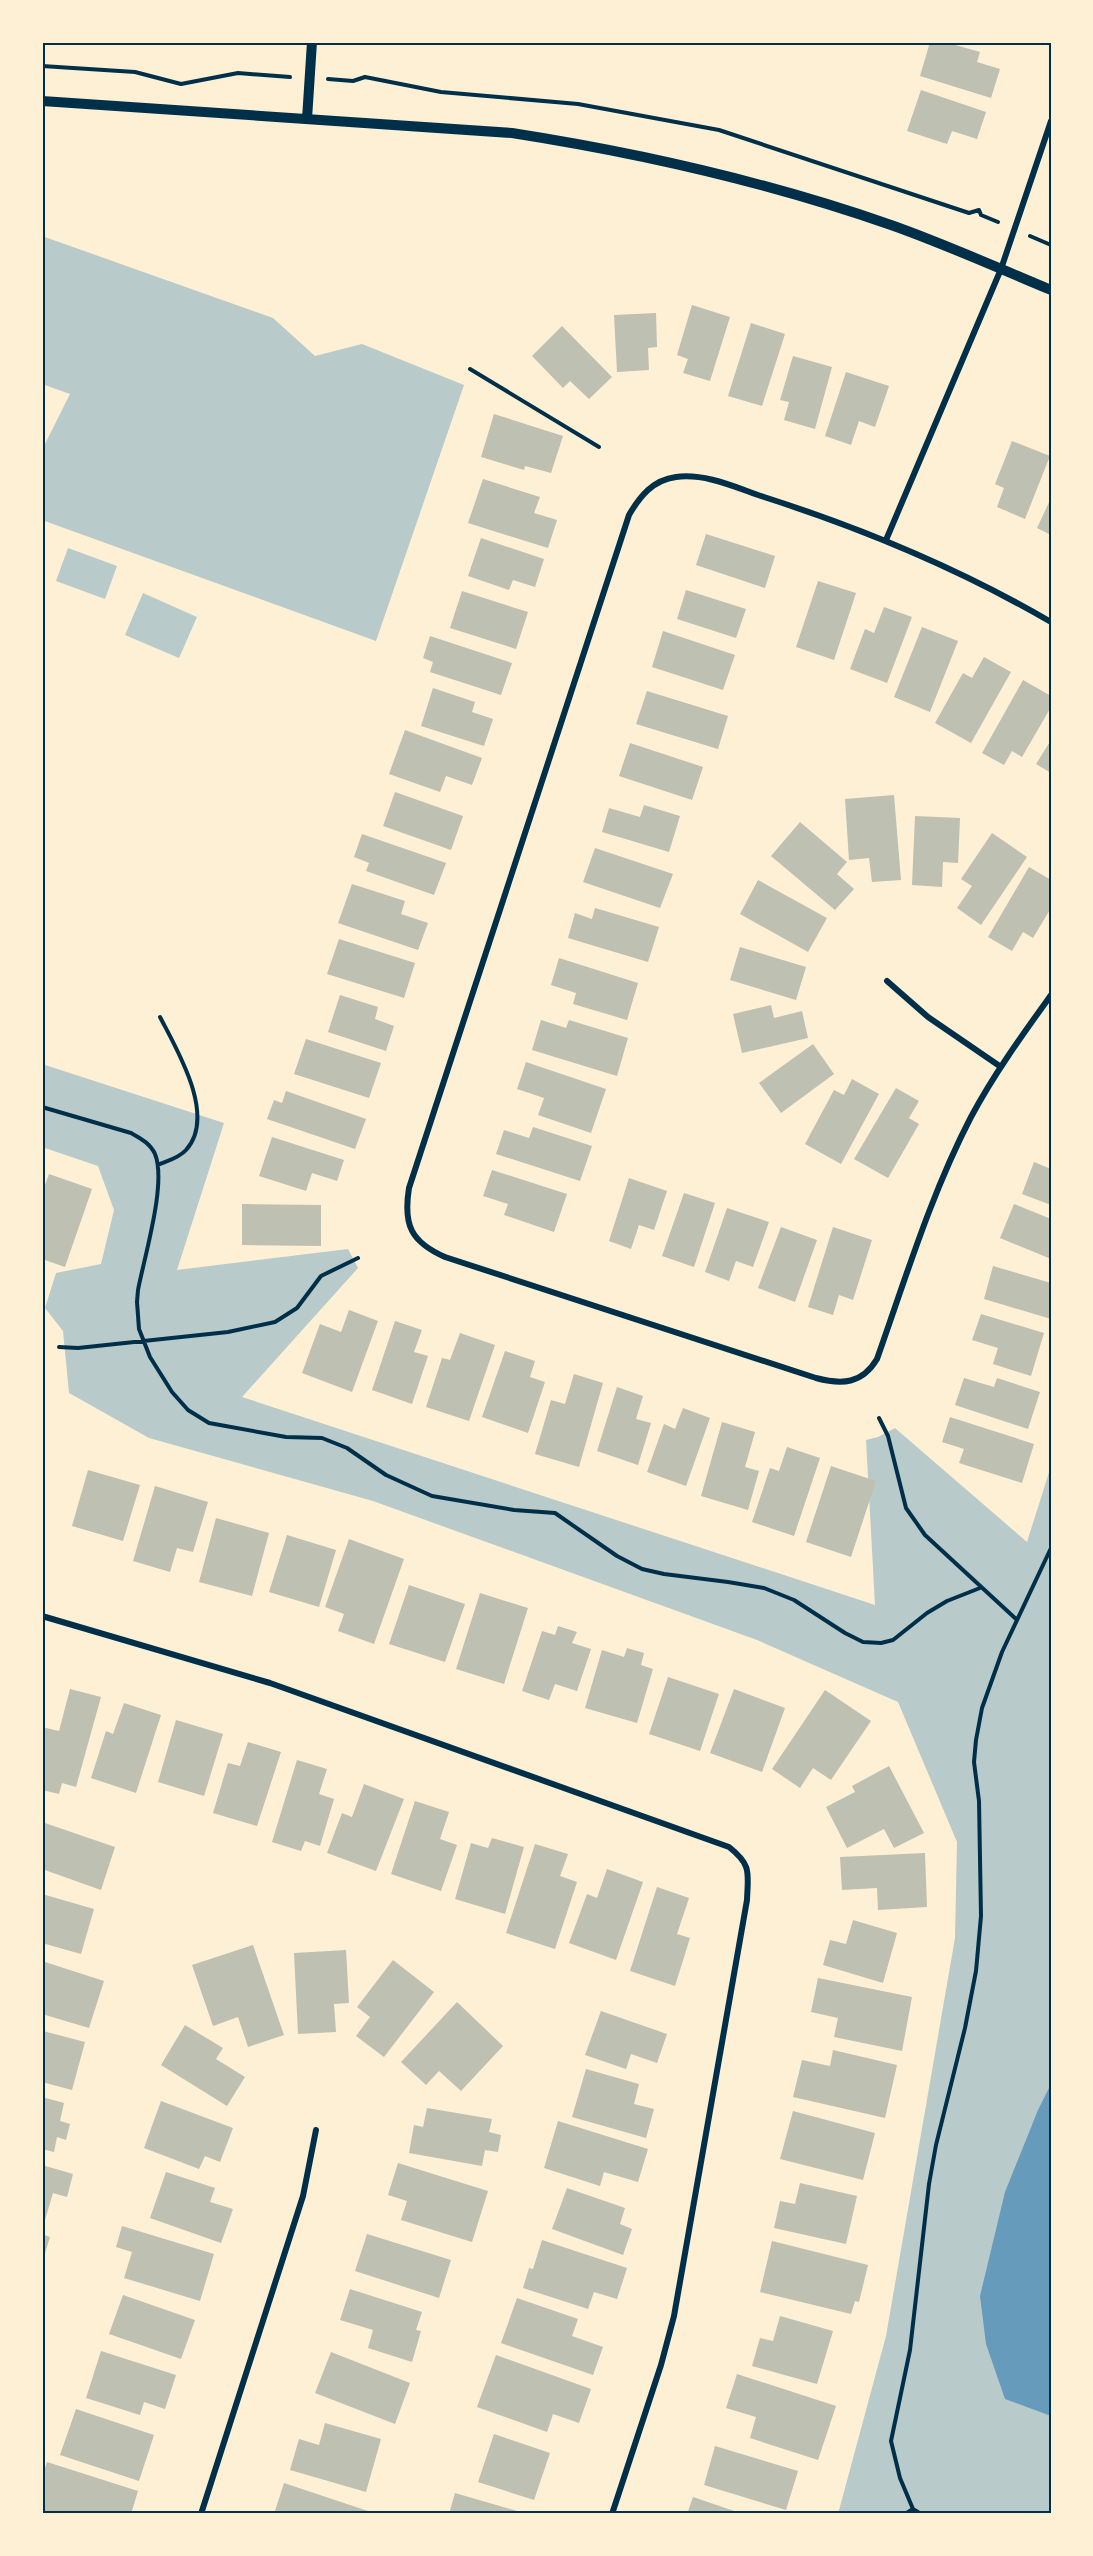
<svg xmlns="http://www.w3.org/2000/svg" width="1093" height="2556" font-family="'Asap Condensed',sans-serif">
  <rect width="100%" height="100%" fill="#fdf0d5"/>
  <path fill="#b9caca" d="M42,236L273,318L315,356L362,344L464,385L376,641L42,520V450L70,394L42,384Z
    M68,548L117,566L105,599L56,581Z
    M143,593L197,617L179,658L125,635Z
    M42,1064L224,1123L177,1270L348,1249L358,1268L242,1397L875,1605L866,1440L878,1437L895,1428L1027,1542L1051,1466V2514H838L886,2336L955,1938L957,1842L898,1702L757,1640L373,1501L149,1438L69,1393L63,1331L45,1308L56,1273L101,1264L114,1210L98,1166L42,1147Z"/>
  <path fill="#669bbc" d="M1051,2084V2416L1005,2399L986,2344L980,2296L1005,2192L1038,2110Z"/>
  <path fill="#bec0b2" d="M930,42H945L980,52L977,62L1000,69L991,98L920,76Z
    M921,90L986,112L977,139L952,131L947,144L907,131Z
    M692,305L730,317L710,381L683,373L688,359L677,355Z
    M656,313L657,347L648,348L649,370L617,372L614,315Z
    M751,323L785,334L762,406L728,396Z
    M562,326L612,377L589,399L570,381L563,388L532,356Z
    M793,356L832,367L815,429L784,420L789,402L780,400Z
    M846,372L889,386L875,427L859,421L851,445L825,436Z
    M494,414L563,436L551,473L525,466L524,470L481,457Z
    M1012,441L1050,456L1025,519L997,507L1004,488L995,484Z
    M483,479L540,497L534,513L557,520L548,548L468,523Z
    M1051,498V535L1037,528Z
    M706,534L775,556L765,588L696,565Z
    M481,538L544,559L535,587L513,580L509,590L468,576Z
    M818,581L856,593L834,660L796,647Z
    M686,590L746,609L736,638L677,619Z
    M462,591L528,612L516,649L450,628Z
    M884,607L912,617L887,683L850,669L865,629L874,633Z
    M922,627L958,641L930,712L894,697Z
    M663,631L735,655L723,690L652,667Z
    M430,636L512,663L501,695L430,672L433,662L423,658Z
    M984,657L1011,672L971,743L935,723L963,673L972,678Z
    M1023,680L1051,696V707L1022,757L1012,751L1004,765L982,753Z
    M433,688L475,702L472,712L493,719L484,746L421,726Z
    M647,691L728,716L718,749L636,724Z
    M405,730L482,758L472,785L446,776L440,792L389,774Z
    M1051,740V773L1036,764Z
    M630,743L703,767L692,800L619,776Z
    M395,792L463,816L451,850L383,826Z
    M894,795L901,880L872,882L869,858L849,860L845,799Z
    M644,805L680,816L669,852L602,832L609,808L640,817Z
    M915,816L960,818L958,863L943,862L942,887L912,885Z
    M800,822L847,862L837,874L854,889L835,910L771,856Z
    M992,833L1027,857L981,925L957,908L972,886L961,879Z
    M362,834L446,863L434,895L366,871L369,863L354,857Z
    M595,848L673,874L660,908L583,882Z
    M1029,867L1051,880V908L1033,938L1023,932L1012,951L988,937Z
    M758,880L827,918L808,952L740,914Z
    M352,884L405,901L401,914L428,923L418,950L338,923Z
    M595,908L659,927L648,962L568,938L575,913L592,919Z
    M339,939L415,963L404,998L327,974Z
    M740,947L806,967L796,1000L730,980Z
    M559,958L638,983L627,1020L573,1004L576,993L551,985Z
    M340,995L378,1007L375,1019L394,1026L386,1051L328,1032Z
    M771,1005L774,1018L802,1011L808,1038L742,1053L733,1014Z
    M541,1020L566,1028L569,1020L628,1038L617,1076L532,1050Z
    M306,1039L381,1063L369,1098L294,1074Z
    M813,1044L834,1074L781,1113L759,1083Z
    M526,1062L606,1089L591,1133L538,1115L544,1098L517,1089Z
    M852,1079L879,1094L841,1164L805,1144L834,1090L844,1095Z
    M896,1088L919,1101L909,1118L919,1124L888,1178L854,1159Z
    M286,1091L366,1119L355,1149L267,1119L274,1100L282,1103Z
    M533,1127L592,1146L580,1181L496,1154L504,1130L529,1138Z
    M272,1137L344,1160L337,1181L312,1173L306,1191L259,1176Z
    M1034,1162L1051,1169V1205L1022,1194Z
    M492,1170L567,1194L554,1232L504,1215L508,1204L483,1196Z
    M49,1174L92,1189L65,1267L42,1259V1193Z
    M629,1178L667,1191L654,1230L639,1225L631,1249L609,1241Z
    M684,1193L715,1203L694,1267L662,1256Z
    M242,1204L321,1205V1246L242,1245Z
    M1014,1204L1051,1219V1259L1000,1238Z
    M727,1208L769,1222L753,1267L736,1261L729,1281L705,1272Z
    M781,1227L817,1240L795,1302L758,1288Z
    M833,1227L872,1240L853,1300L839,1295L833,1315L808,1307Z
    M993,1266L1051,1283V1319L984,1299Z
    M349,1310L378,1321L352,1392L302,1373L320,1324L341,1332Z
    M981,1314L1044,1333L1031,1376L993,1364L998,1348L972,1340Z
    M395,1321L422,1330L414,1352L428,1356L412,1404L372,1390Z
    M460,1333L495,1345L469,1421L426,1407L442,1358L450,1360Z
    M505,1351L535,1361L530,1377L545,1382L528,1433L482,1417Z
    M574,1374L603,1383L579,1467L535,1454L551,1400L565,1404Z
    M964,1378L994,1387L997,1378L1040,1392L1028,1429L955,1405Z
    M617,1387L643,1396L636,1419L651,1423L638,1465L597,1451Z
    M683,1408L710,1418L686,1486L647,1472L664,1424L675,1429Z
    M950,1417L1034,1444L1022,1483L959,1463L964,1449L942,1442Z
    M722,1422L755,1432L745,1467L759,1471L748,1510L701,1496Z
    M787,1447L820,1458L794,1536L752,1522L770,1468L779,1471Z
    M831,1466L876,1481L851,1557L806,1542Z
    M88,1470L140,1485L123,1541L72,1526Z
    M155,1486L208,1502L193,1552L177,1548L170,1572L133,1561Z
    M216,1518L269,1533L252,1596L199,1582Z
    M287,1535L336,1550L319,1607L269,1592Z
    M349,1539L404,1559L374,1644L338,1631L344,1614L325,1607Z
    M409,1585L465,1604L445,1662L389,1644Z
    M480,1593L528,1608L504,1684L456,1669Z
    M558,1626L577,1632L572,1643L591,1649L577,1691L555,1684L549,1700L522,1691L542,1631L555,1635Z
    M627,1648L644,1653L641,1665L653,1669L637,1723L585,1708L602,1650L624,1657Z
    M668,1677L719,1694L700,1751L649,1734Z
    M70,1689L101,1697L76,1787L62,1783L59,1794L42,1790V1727L59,1731Z
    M734,1689L785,1708L762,1772L710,1753Z
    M825,1690L871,1721L831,1780L813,1768L800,1788L772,1769Z
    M124,1703L161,1715L136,1793L91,1778L106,1731L113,1734Z
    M176,1720L223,1734L204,1796L158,1782Z
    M248,1742L281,1752L257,1826L213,1813L228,1763L240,1766Z
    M297,1760L327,1769L319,1794L334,1799L320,1846L305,1841L301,1851L272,1842Z
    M889,1766L924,1833L894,1848L884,1829L847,1848L826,1807L855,1792L852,1786Z
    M364,1784L404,1799L376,1871L327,1853L342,1813L352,1817Z
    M415,1801L449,1812L440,1839L457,1845L441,1891L391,1874Z
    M42,1822L115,1847L101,1890L42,1869Z
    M492,1838L524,1847L505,1914L455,1899L471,1843L488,1848Z
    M535,1844L568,1854L560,1876L577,1882L555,1949L506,1933Z
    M925,1853L927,1907L878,1910L877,1888L842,1890L840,1857Z
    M607,1869L643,1882L616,1960L569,1943L587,1894L597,1898Z
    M657,1887L689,1898L677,1934L690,1938L675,1986L630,1971Z
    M42,1894L94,1909L81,1954L42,1943Z
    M853,1920L897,1933L883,1983L823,1965L830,1940L846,1944Z
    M253,1945L284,2035L248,2047L238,2017L213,2026L192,1965Z
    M346,1950L349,2003L334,2004L336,2032L298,2034L294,1953Z
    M393,1960L434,1992L384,2057L356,2036L370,2017L357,2007Z
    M42,1961L104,1981L89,2028L42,2014Z
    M818,1978L912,1997L902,2051L834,2037L838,2018L811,2012Z
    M457,2002L503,2046L461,2091L439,2071L426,2085L401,2062Z
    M601,2011L667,2034L657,2063L631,2054L626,2069L585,2055Z
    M185,2025L223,2048L216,2059L245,2077L227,2106L161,2065Z
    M43,2031L85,2042L72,2090L42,2082Z
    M833,2050L897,2065L885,2118L793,2097L802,2060L830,2066Z
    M586,2069L639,2084L634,2104L654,2109L646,2138L572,2117Z
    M42,2097L64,2103L60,2121L70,2124L66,2140L57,2137L54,2152L42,2149Z
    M161,2101L233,2128L220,2162L205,2156L199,2169L144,2148Z
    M427,2108L492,2119L489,2132L501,2135L498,2152L485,2150L482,2166L409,2153L414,2125L423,2127Z
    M793,2111L875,2133L863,2180L780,2159Z
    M558,2121L648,2149L638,2182L604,2172L600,2186L544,2168Z
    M398,2163L488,2191L472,2242L401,2220L407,2201L388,2195Z
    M42,2165L73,2174L67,2197L53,2193L45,2220L42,2219Z
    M166,2172L215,2188L210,2202L233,2209L221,2243L150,2218Z
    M800,2183L857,2196L846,2244L774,2228L780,2201L795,2204Z
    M567,2188L625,2208L620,2224L632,2229L623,2255L552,2229Z
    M122,2226L214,2254L200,2301L124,2278L132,2252L116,2247Z
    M42,2234L50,2237L43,2260H42Z
    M367,2234L451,2260L439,2298L355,2271Z
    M542,2240L627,2268L617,2299L594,2292L588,2309L523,2288L529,2268L533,2269Z
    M772,2241L868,2265L859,2302L855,2301L851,2314L760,2292Z
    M350,2289L422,2312L416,2330L421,2331L412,2362L368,2348L373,2330L340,2320Z
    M123,2295L195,2320L181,2359L109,2334Z
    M517,2298L578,2319L572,2336L603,2347L593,2375L501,2343Z
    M780,2316L833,2331L817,2384L752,2366L760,2338L773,2341Z
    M101,2351L176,2375L165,2409L144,2402L140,2415L86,2398Z
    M331,2352L410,2383L395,2424L315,2393Z
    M496,2355L591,2389L579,2423L553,2414L547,2432L477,2407Z
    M737,2374L836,2406L818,2460L750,2438L756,2417L726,2408Z
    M76,2409L154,2435L139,2481L60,2455Z
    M325,2423L381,2439L366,2492L290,2470L299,2439L319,2445Z
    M494,2434L550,2453L534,2500L478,2482Z
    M715,2446L798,2471L786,2510L704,2485Z
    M47,2462L138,2491L131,2514H42V2477Z
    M284,2483L371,2512L370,2514H274Z
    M455,2493L524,2513L523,2514H449Z
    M693,2497L743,2514H687Z"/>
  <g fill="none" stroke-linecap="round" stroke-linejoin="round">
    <path stroke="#003049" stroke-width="4" d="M42,66L135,72L181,84L238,73L290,77
      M328,79L353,81L365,77L441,92L578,104L719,130L969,213L979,210L981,215L998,222
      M1030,236L1051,245
      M470,369L599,447
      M42,1107L131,1133C140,1138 150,1143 155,1154C167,1183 144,1258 138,1290L137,1302L139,1329L150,1357L172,1392L188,1410L209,1423L286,1437L322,1438L347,1448L386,1475L432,1496L514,1510L555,1513L617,1556L642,1569L664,1574L728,1582L764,1588L794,1600L845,1633L863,1642L881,1643L893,1640L927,1613L947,1601L980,1588
      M158,1165C167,1161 179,1158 186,1150C217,1116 177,1050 160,1017
      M59,1347L78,1348L228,1332L275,1322L297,1308L321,1276L358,1258
      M879,1418L888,1436L906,1508L925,1535L1016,1619
      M905,2514L913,2509
      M921,2514L913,2509L900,2478L891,2441L910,2350L929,2184L936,2145L965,2028L976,1971L981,1916L979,1801L974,1762L976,1740L982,1708L1002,1652L1051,1548"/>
    <path stroke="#003049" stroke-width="6" d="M886,540L1001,269L1051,121
      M1051,622C960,569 864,529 764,497C737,488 706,473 676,477C653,480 640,496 629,515L409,1188C403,1225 411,1242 445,1257L816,1378C842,1385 862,1384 877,1359C906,1277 931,1194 971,1117C994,1074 1023,1034 1051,995
      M887,981L928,1017L1001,1067
      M42,1616L270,1683L729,1847C752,1865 748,1873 747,1900L674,2316L661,2365L612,2514
      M201,2514L303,2196L316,2130"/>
    <path stroke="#003049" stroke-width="10" d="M42,101L512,133C640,153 768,182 891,225C945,244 998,268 1051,290
      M307,119L312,42"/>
  </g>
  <rect width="1093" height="2556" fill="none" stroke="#fdf0d5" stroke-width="87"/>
  <rect x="44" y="44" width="1006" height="2468" fill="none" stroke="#003049" stroke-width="2"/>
</svg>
